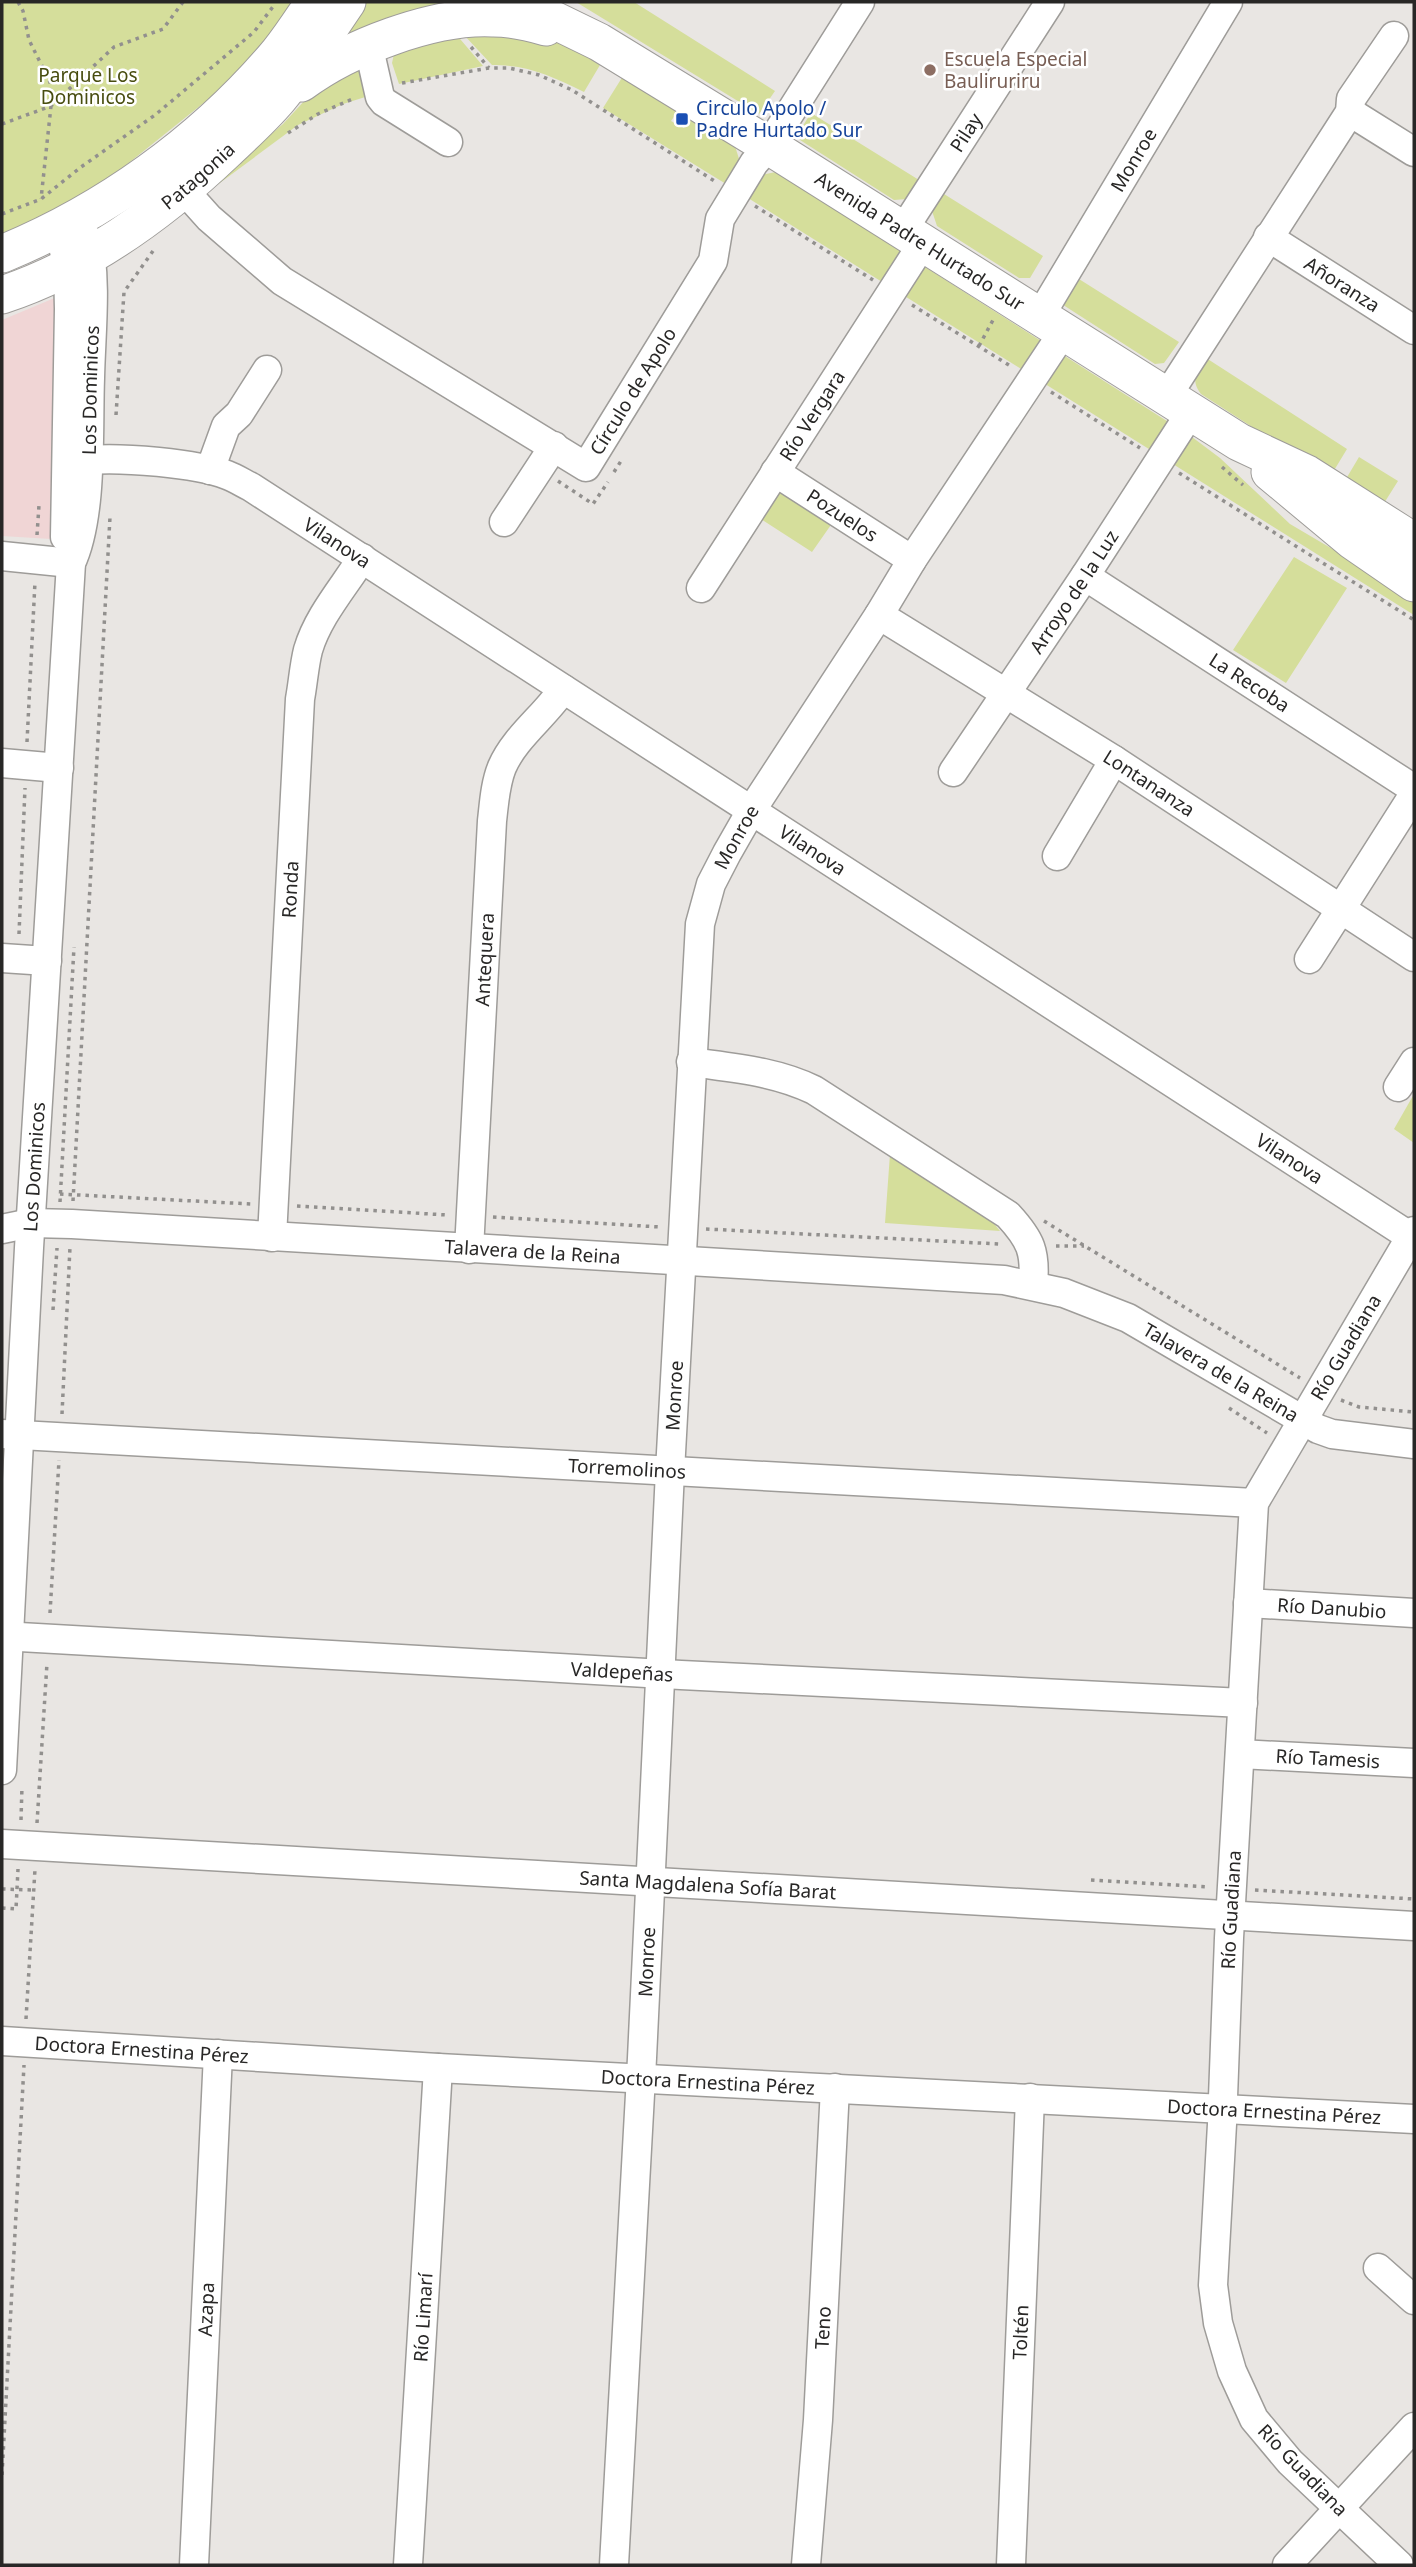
<svg xmlns="http://www.w3.org/2000/svg" width="1416" height="2567" font-family="'Noto Sans',sans-serif">
  <rect width="100%" height="100%" fill="#e9e6e3"/>
  <path fill="#f0d5d5" d="M57,297L58,381L51,539L2,536V320Z"/>
  <path fill="#d5de9b" d="M2,2H295L255,55L226,85L100,186L2,237Z
    M359,2H483L340,41Z
    M576,2H634L775,91L759,114Z
    M455,33L483,66L399,84L392,63L394,54Z
    M464,35L553,37L600,61V65L584,92C551,76 528,65 492,65Z
    M352,63L367,75L378,93L343,104L298,125L213,188L218,179L283,124L318,86Z
    M623,76L678,111L671,121L684,128L690,119L735,146L740,162L726,184L603,108Z
    M811,113L919,180L907,199L894,200L800,140L797,135Z
    M776,172L1192,437L1220,458L1290,524L1414,597V615L748,198L761,175Z
    M944,194L1043,256L1030,278H1019L937,226L932,211Z
    M1071,274L1179,342L1164,363L1155,364L1057,301Z
    M1203,356L1347,449L1330,477L1201,394C1190,380 1197,371 1203,356Z
    M1359,457L1398,481L1381,508L1343,484Z
    M786,492L833,522L812,552L761,519L778,494Z
    M1294,557L1347,588L1286,683L1233,650Z
    M1414,1094V1143L1394,1129Z
    M890,1154L983,1210L1000,1231L885,1223Z"/>
  <g fill="none" stroke-linecap="round" stroke-linejoin="round">
    <defs>
      <g id="minor">
        <path d="M368,44L380,97L384,102L448,142"/>
        <path d="M1350,112L1414,152"/>
        <path id="s1" d="M183,189L209,218L282,281L586,467L713,261L720,219L754,163L769,146L860,2"/>
        <path d="M59,229L68,268L69,309L65,537"/>
        <path id="s2" d="M903,230L1050,2"/>
        <path id="s3" d="M1268,237L1414,330"/>
        <path id="s4" d="M1040,316L1228,2"/>
        <path d="M1167,396L1350,112L1351,99L1394,36"/>
        <path id="s5" d="M88,460C121,457 196,463 227,475C235,478 243,483 251,487L1411,1237"/>
        <path d="M210,470L226,426L239,414L267,370"/>
        <path id="s6" d="M775,472L912,560"/>
        <path d="M504,522L554,446"/>
        <path d="M2,556L71,563"/>
        <path id="s7" d="M1085,576L1414,789"/>
        <path id="s8" d="M701,588L923,243"/>
        <path id="s9" d="M879,615L1114,760L1414,957"/>
        <path d="M2,763L59,768"/>
        <path id="s10" d="M953,772L1085,576L1191,412"/>
        <path d="M1057,856L1114,760"/>
        <path d="M2,958L47,961"/>
        <path d="M1309,959L1414,794"/>
        <path d="M691,1062C733,1068 775,1071 814,1090L1008,1215C1031,1240 1036,1252 1033,1285"/>
        <path d="M1398,1087L1414,1062"/>
        <path id="s11" d="M2,1229L31,1223L72,1224L1004,1280L1064,1293L1128,1318L1318,1429L1332,1434L1414,1444"/>
        <path id="s12" d="M272,1237L300,699C303,683 304,666 308,650C318,616 344,587 362,558"/>
        <path id="s13" d="M469,1249L492,821C494,804 495,784 502,767C515,737 545,716 563,689"/>
        <path id="s14" d="M2,1434L1254,1503"/>
        <path id="s15" d="M1248,1603L1414,1613"/>
        <path id="s16" d="M2,1636L681,1675L1243,1703"/>
        <path id="s17" d="M1240,1754L1414,1763"/>
        <path id="s18" d="M2,1770L29,1248L71,563C93,516 88,431 90,378C91,332 97,284 88,239"/>
        <path id="s19" d="M2,1844L1414,1926"/>
        <path id="s20" d="M2,2041L438,2068L1414,2119"/>
        <path d="M1378,2268L1414,2300"/>
        <path id="s21" d="M194,2565L218,2054"/>
        <path id="s22" d="M408,2565L438,2068"/>
        <path id="s23" d="M614,2565L642,2058L670,1471L700,924L711,884L727,853L751,811L879,615L912,560L1064,331"/>
        <path id="s24" d="M806,2565L818,2420L835,2088"/>
        <path id="s25" d="M1011,2565L1030,2098"/>
        <path d="M1287,2565L1414,2427"/>
        <path id="s26" d="M1399,2565L1290,2462L1254,2419L1232,2371L1218,2323L1213,2285L1222,2124L1229,1938L1254,1503L1414,1231"/>
      </g>
      <g id="major">
        <path id="s27" d="M517,2L599,42L769,146L1239,442L1307,474L1414,542"/>
        <path d="M301,83C348,48 433,15 493,18C511,18 529,22 546,27"/>
        <path d="M2,254C105,212 201,143 274,58C289,41 301,20 315,2"/>
        <path id="s28" d="M2,295C87,267 161,213 226,151C244,134 263,117 279,98C304,68 325,34 347,2"/>
        <path d="M1270,472L1353,541L1414,583"/>
      </g>
    </defs>
    <use href="#minor" stroke="#9e9c99" stroke-width="31"/>
    <use href="#major" stroke="#9e9c99" stroke-width="39"/>
    <path stroke="#92908e" stroke-width="3.5" stroke-dasharray="3.5 5" stroke-linecap="butt" d="M18,2L23,11L29,40L50,82L51,106L41,199
      M471,47L489,68
      M402,83L489,68H509L539,75L572,90L716,182
      M2,124L51,106L114,47L163,29L183,2
      M288,133L318,114L355,98
      M755,206L873,280
      M2,214L41,199L81,167L155,115L254,32L275,4
      M912,305L1012,367
      M979,346L993,320
      M1051,392L1140,448
      M116,415L124,292L153,251
      M1222,467L1243,485
      M614,472L621,461V458
      M1179,473L1414,620
      M558,481L593,504L608,482
      M37,535L39,505
      M27,742L35,582
      M19,934L25,788
      M60,1194L251,1204
      M73,1201L110,517
      M60,1202L74,947
      M297,1206L447,1215
      M493,1217L660,1227
      M1044,1221L1300,1378
      M706,1229L999,1244
      M1056,1246H1084
      M53,1310L57,1248
      M1341,1400L1359,1407L1414,1412
      M1229,1408L1267,1433
      M62,1414L70,1247
      M50,1613L59,1460
      M21,1820L22,1786
      M37,1823L47,1663
      M1091,1880L1209,1887
      M2,1889L33,1890
      M1255,1890L1414,1899
      M2,1908L16,1909L18,1869
      M26,2019L35,1869
      M2,2475L24,2065"/>
    <use href="#minor" stroke="#fff" stroke-width="28"/>
    <use href="#major" stroke="#fff" stroke-width="37"/>
  </g>
  <circle fill="#8d6e63" stroke="#fff" stroke-width="2.5" cx="930" cy="70" r="7"/>
  <rect fill="#1a4fb4" stroke="#fff" stroke-width="2.5" x="675" y="112" width="14" height="14" rx="3.5"/>
  <g text-anchor="middle" stroke-width="5" stroke-linejoin="round" paint-order="stroke">
    <g font-size="19" fill="#785e54" stroke="#fff" text-anchor="start">
      <text x="944" y="66">Escuela Especial<tspan x="944" dy="22">Bauliruriru</tspan></text>
    </g>
    <g font-size="19" fill="#484d0f" stroke="#fff">
      <text x="88" y="82">Parque Los<tspan x="88" dy="22">Dominicos</tspan></text>
    </g>
    <g font-size="19" fill="#164399" stroke="#fff" text-anchor="start">
      <text x="696" y="115">Circulo Apolo /<tspan x="696" dy="22">Padre Hurtado Sur</tspan></text>
    </g>
    <g font-size="19" fill="#282726" stroke="#fff">
      <text dy="7" stroke="none"><textPath href="#s2" startOffset="116">Pilay</textPath></text>
      <text dy="7" stroke="none"><textPath href="#s4" startOffset="182">Monroe</textPath></text>
      <text dy="7" stroke="none"><textPath href="#s28" startOffset="231">Patagonia</textPath></text>
      <text dy="7" stroke="none"><textPath href="#s27" startOffset="469">Avenida Padre Hurtado Sur</textPath></text>
      <text dy="7" stroke="none"><textPath href="#s3" startOffset="88">Añoranza</textPath></text>
      <text dy="7" stroke="none"><textPath href="#s18" startOffset="1384">Los Dominicos</textPath></text>
      <text dy="7" stroke="none"><textPath href="#s1" startOffset="581">Círculo de Apolo</textPath></text>
      <text dy="7" stroke="none"><textPath href="#s8" startOffset="205">Río Vergara</textPath></text>
      <text dy="7" stroke="none"><textPath href="#s6" startOffset="80">Pozuelos</textPath></text>
      <text dy="7" stroke="none"><textPath href="#s5" startOffset="270">Vilanova</textPath></text>
      <text dy="7" stroke="none"><textPath href="#s10" startOffset="217">Arroyo de la Luz</textPath></text>
      <text dy="7" stroke="none"><textPath href="#s7" startOffset="196">La Recoba</textPath></text>
      <text dy="7" stroke="none"><textPath href="#s9" startOffset="318">Lontananza</textPath></text>
      <text dy="7" stroke="none"><textPath href="#s23" startOffset="1738">Monroe</textPath></text>
      <text dy="7" stroke="none"><textPath href="#s5" startOffset="836">Vilanova</textPath></text>
      <text dy="7" stroke="none"><textPath href="#s12" startOffset="348">Ronda</textPath></text>
      <text dy="7" stroke="none"><textPath href="#s13" startOffset="290">Antequera</textPath></text>
      <text dy="7" stroke="none"><textPath href="#s5" startOffset="1404">Vilanova</textPath></text>
      <text dy="7" stroke="none"><textPath href="#s18" startOffset="604">Los Dominicos</textPath></text>
      <text dy="7" stroke="none"><textPath href="#s11" startOffset="532">Talavera de la Reina</textPath></text>
      <text dy="7" stroke="none"><textPath href="#s26" startOffset="1311">Río Guadiana</textPath></text>
      <text dy="7" stroke="none"><textPath href="#s11" startOffset="1242">Talavera de la Reina</textPath></text>
      <text dy="7" stroke="none"><textPath href="#s23" startOffset="1171">Monroe</textPath></text>
      <text dy="7" stroke="none"><textPath href="#s14" startOffset="626">Torremolinos</textPath></text>
      <text dy="7" stroke="none"><textPath href="#s15" startOffset="84">Río Danubio</textPath></text>
      <text dy="7" stroke="none"><textPath href="#s16" startOffset="621">Valdepeñas</textPath></text>
      <text dy="7" stroke="none"><textPath href="#s17" startOffset="88">Río Tamesis</textPath></text>
      <text dy="7" stroke="none"><textPath href="#s19" startOffset="707">Santa Magdalena Sofía Barat</textPath></text>
      <text dy="7" stroke="none"><textPath href="#s26" startOffset="723">Río Guadiana</textPath></text>
      <text dy="7" stroke="none"><textPath href="#s23" startOffset="604">Monroe</textPath></text>
      <text dy="7" stroke="none"><textPath href="#s20" startOffset="140">Doctora Ernestina Pérez</textPath></text>
      <text dy="7" stroke="none"><textPath href="#s20" startOffset="707">Doctora Ernestina Pérez</textPath></text>
      <text dy="7" stroke="none"><textPath href="#s20" startOffset="1274">Doctora Ernestina Pérez</textPath></text>
      <text dy="7" stroke="none"><textPath href="#s21" startOffset="256">Azapa</textPath></text>
      <text dy="7" stroke="none"><textPath href="#s22" startOffset="248">Río Limarí</textPath></text>
      <text dy="7" stroke="none"><textPath href="#s24" startOffset="238">Teno</textPath></text>
      <text dy="7" stroke="none"><textPath href="#s25" startOffset="233">Toltén</textPath></text>
      <text transform="translate(1303 2470) rotate(46)" y="7">Río Guadiana</text>
    </g>
  </g>
  <rect width="1416" height="2567" fill="none" stroke="#282726" stroke-width="7"/>
</svg>
